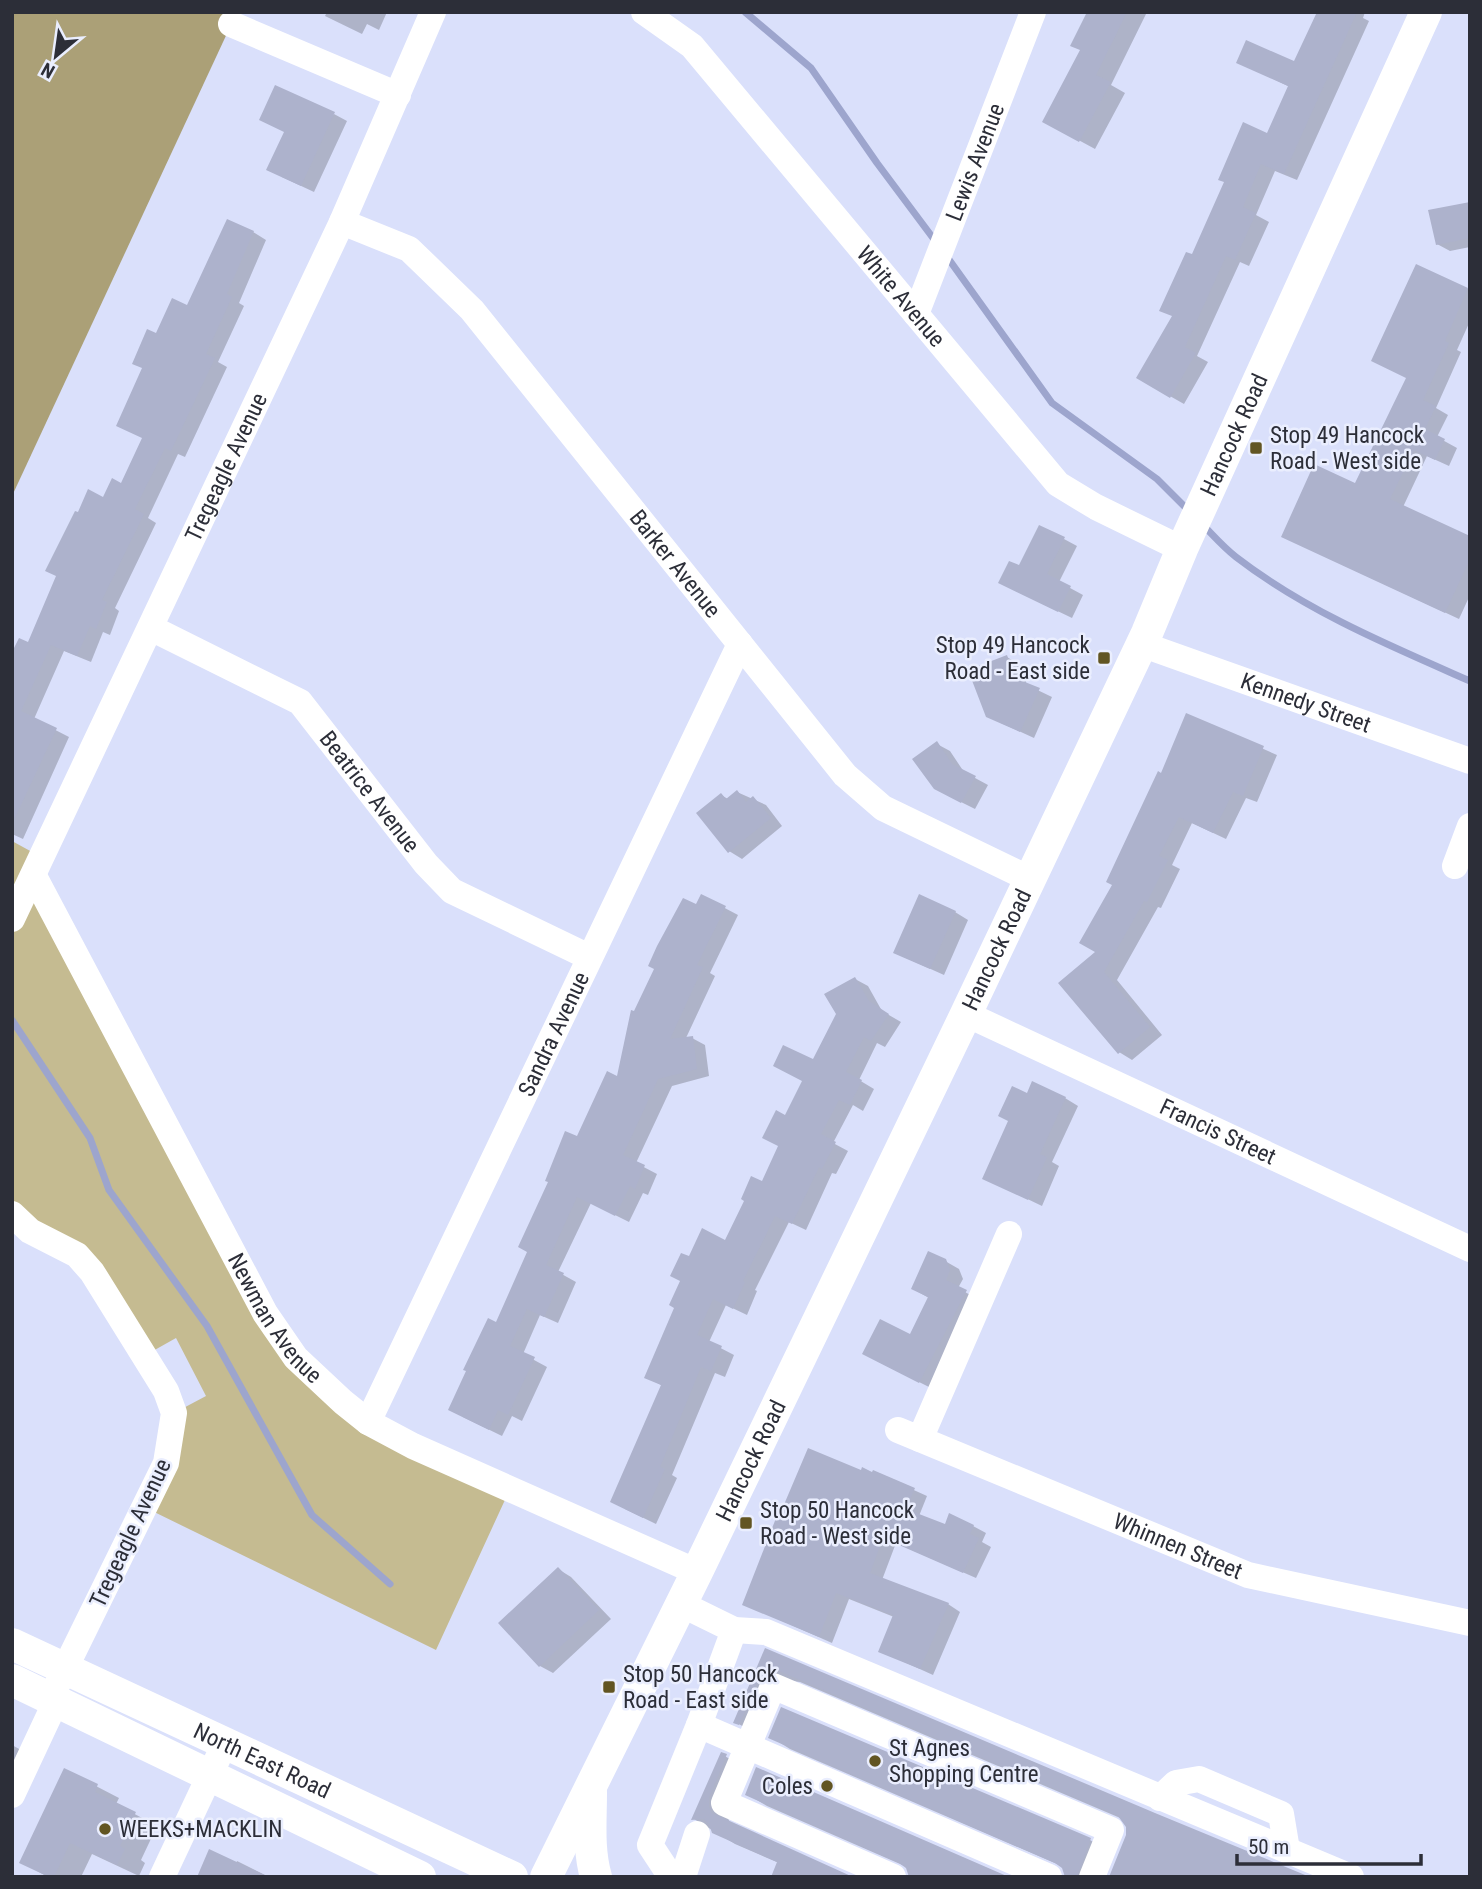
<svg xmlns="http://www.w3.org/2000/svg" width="1482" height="1889" font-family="'Roboto Condensed',sans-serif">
  <rect width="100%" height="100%" fill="#dae0fb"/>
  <path fill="#c5bb91" d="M12,841L43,858L34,876L265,1312L343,1402L510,1489L436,1650L144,1507L174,1413L206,1396L176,1338L144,1356L92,1272L12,1214Z"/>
  <path fill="#aba077" d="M12,12H237L12,496Z"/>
  <path fill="#0003" d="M327,12H387L379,30L367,24L362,34L325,16Z
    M1089,12H1147L1111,85L1125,93L1095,149L1060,130L1082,50Z
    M1319,12H1365L1363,18L1369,21L1297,180L1275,171L1256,215L1269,222L1249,266L1240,262L1197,356L1208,362L1184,404L1138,378L1174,317L1193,256L1268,135L1290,87L1238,62L1295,63Z
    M334,114L347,121L314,192L282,177Z
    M1470,203V247L1450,251L1437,244Z
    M253,232L266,240L239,303L244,306L218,362L227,367L185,457L178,454L148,518L156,523L115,608L119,611L110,635L103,632L91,662L64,651L34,719L69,737L23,839L12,834V650L29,644L58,576L78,514L122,485L144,438L156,335L188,308Z
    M1416,266L1470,290V321L1457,350L1461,352L1436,408L1448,415L1437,437L1457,448L1449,466L1427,456L1403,507L1470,538V595L1459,619L1296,543L1356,486L1408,378Z
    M1064,539L1077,546L1059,582L1083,595L1072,618L1014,590L1020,568Z
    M1007,657L1020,665L1027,685L1052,697L1034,738L1001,723Z
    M1187,715L1277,755L1257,802L1246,798L1226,839L1192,823L1172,865L1180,869L1161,908L1158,907L1117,980L1162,1035L1132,1060L1119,1052L1098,952L1114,885Z
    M937,744L950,751L964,772L988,785L975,809L949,796Z
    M737,792L766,805L782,826L742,859L729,851L721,795L728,799Z
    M702,896L738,915L710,973L715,976L686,1038H692L705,1045L709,1076L672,1086L636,1163L657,1174L648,1195L643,1193L629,1222L591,1203L558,1272L576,1282L558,1323L540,1315L523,1354L547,1367L522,1421L512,1416L502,1436L463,1417L497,1324L577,1138L619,1078L635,1014Z
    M955,912L968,920L944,975L895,953Z
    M855,979L868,986L882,1011L901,1022L885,1047L877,1043L859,1080L874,1089L863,1111L853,1105L833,1143L848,1151L836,1174L832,1173L806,1230L789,1222L755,1290L757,1291L747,1315L726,1305L709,1342L734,1355L725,1377L715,1373L672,1475L677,1478L656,1524L625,1509L663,1386L646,1377L676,1308L689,1259L726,1242L763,1183L780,1146L786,1117Z
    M1028,1095L1065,1098L1078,1106L1052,1162L1059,1166L1042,1206L984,1178L1009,1121Z
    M945,1261L959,1269L963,1279L958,1288L979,1300L933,1389L877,1361L911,1336L929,1298L913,1289Z
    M874,1472L927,1496L919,1516L946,1526H973L986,1533L982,1542L991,1547L976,1578L896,1543L882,1580L948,1604L960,1612L933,1675L880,1651L894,1617L849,1599L832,1643L744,1604L861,1473L873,1474Z
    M558,1569L571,1577L611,1619L553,1673L540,1666L500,1623Z
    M765,1651L1305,1877L1128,1829L1125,1820L800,1682L791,1681L755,1733L735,1722Z
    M771,1737L1090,1840L1110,1852L1101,1877H1066L1064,1867L790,1749Z
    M12,1745L30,1755L12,1793Z
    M721,1754L746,1768L728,1818L730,1823L779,1863L735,1844L694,1819Z
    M65,1770L119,1798L116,1804L157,1826L141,1860L145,1863L139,1876L92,1854L81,1877H48L21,1862Z
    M747,1794L1004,1877L907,1867L767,1806Z
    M237,1861L269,1877H199L236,1864Z"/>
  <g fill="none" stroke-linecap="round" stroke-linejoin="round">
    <path stroke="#9da5cd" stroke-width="7" d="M745,12L811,68L877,163L936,242
      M945,254L1052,403L1157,479L1190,512
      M1201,523C1212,534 1223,547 1236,557C1306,611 1390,646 1470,681
      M12,1020L90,1138L109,1190L207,1326L312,1515L390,1584"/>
  </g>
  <path fill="#adb2cc" d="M1087,12H1127L1096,75L1111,82L1079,142L1042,122L1080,50L1070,46Z
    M1317,12H1357L1284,174L1261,164L1243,207L1256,213L1235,260L1226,256L1185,347L1196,353L1170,398L1136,378L1172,316L1159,311L1186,252L1192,254L1224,182L1218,180L1243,122L1267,133L1288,86L1236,63L1246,40L1294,61Z
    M275,85L335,112L301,186L266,170L284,132L259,120Z
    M1470,202V238L1436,245L1428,210Z
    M227,219L254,231L227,294L232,297L206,354L215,358L171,451L165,448L135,509L144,514L102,600L107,602L96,629L90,626L77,656L51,645L21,711L57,728L12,824V652L19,638L28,642L56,576L45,571L75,511L78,512L88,489L103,497L112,478L121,483L142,438L116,426L142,368L132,364L147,329L156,333L172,298L187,305Z
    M1416,264L1468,288L1445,341L1449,343L1423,400L1436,406L1425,429L1445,439L1435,460L1414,450L1390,499L1470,536V559L1445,613L1281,537L1314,464L1355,483L1406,378L1371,361Z
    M1039,525L1065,537L1047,574L1071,586L1058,612L998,583L1009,561L1019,565Z
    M1007,655L1015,678L1040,688L1020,732L986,717L968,670Z
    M1186,713L1264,746L1243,796L1233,792L1213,833L1179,817L1159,856L1168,860L1147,902L1144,901L1104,972L1150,1027L1118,1054L1058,983L1095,952L1079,943L1112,885L1106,882L1158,771L1161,773Z
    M937,741L952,764L976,776L961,803L934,789L912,759Z
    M737,790L746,802L753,796L771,818L728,853L696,813L721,793L726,799Z
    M701,894L726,906L697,965L703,967L670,1039L693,1036L697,1069L658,1079L623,1155L645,1165L635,1189L630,1186L615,1216L577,1197L546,1265L564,1273L544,1317L527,1309L510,1346L535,1357L508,1415L498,1410L489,1430L448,1410L466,1371L463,1370L488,1318L496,1322L527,1252L518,1247L548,1182L545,1181L565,1131L577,1136L607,1071L617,1076L631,1010L634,1011L654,969L648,966L657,946L683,898L696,904Z
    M919,894L956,911L930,969L893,953Z
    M855,977L869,1001L889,1014L871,1041L864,1037L846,1072L862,1080L850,1105L839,1100L821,1134L836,1142L822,1169L819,1167L792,1224L775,1216L743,1281L745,1282L733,1309L713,1299L697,1335L722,1346L711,1371L701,1367L660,1467L665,1469L643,1518L610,1502L661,1385L644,1378L674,1308L669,1305L680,1281L670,1276L681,1253L689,1256L702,1228L725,1240L744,1201L741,1199L751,1176L762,1181L778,1146L762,1138L776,1110L785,1115L802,1081L773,1066L783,1045L813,1059L836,1014L824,994Z
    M1032,1081L1066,1097L1040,1154L1047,1157L1028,1200L982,1179L1008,1121L998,1116L1012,1086L1027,1093Z
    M928,1251L946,1259L950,1270L946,1280L967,1290L919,1383L862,1354L880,1319L910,1334L928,1297L911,1289Z
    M808,1448L861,1470L862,1467L872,1472L873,1470L915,1488L906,1509L945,1524L949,1513L974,1525L970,1534L979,1538L963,1573L883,1538L870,1573L949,1603L920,1669L878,1652L893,1615L836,1593L819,1637L742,1605L778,1513L780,1514Z
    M558,1567L599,1610L539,1667L498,1623Z
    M765,1648L1155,1813L1310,1877H1109L1126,1835V1827L1118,1816L779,1671L772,1670L764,1673L759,1679L739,1725L733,1723Z
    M781,1707L1091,1838L1077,1877H1065L1062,1868L1055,1863L768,1738Z
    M721,1752L727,1754L709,1798V1806L712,1813L853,1877H771L777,1862L712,1833L709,1824L703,1819L691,1820Z
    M756,1767L1009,1877H909L906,1868L899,1863L745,1795Z
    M64,1768L98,1784L95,1792L136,1812L120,1846L125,1849L117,1865L70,1843L54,1877H49L19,1863Z
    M209,1849L269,1877H197Z"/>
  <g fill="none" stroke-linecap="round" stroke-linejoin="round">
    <g stroke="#fff" stroke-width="26">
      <path id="s1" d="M644,12L692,46L1058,484L1096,507L1182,549"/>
      <path d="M231,24L398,95"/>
      <path id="s2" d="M342,222L409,249L472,310L845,775L883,808L1030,879"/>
      <path id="s3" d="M916,314L1033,12"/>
      <path id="s4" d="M151,628L300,702L426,864L452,891L589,957"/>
      <path id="s5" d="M1141,644L1470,761"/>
      <path d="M1455,866L1470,826"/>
      <path id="s6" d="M34,876L265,1313L296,1358L343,1402L368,1422L413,1446L697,1572"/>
      <path id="s7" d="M12,919L342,222L433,12"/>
      <path id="s8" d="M966,1014L1470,1249"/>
      <path d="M12,1214L30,1231L77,1255L92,1272L166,1391L174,1413L166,1463L56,1687"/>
      <path id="s9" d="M368,1422L740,644"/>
      <path id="s10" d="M898,1430L1248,1575L1470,1623"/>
      <path d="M920,1439L1009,1234"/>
      <path d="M734,1630L766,1632L1351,1877"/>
      <path d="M699,1725L1049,1877"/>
      <path d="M12,1795L56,1701"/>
      <path d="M1160,1798L1176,1783L1199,1779L1281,1814L1287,1850"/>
      <path d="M162,1877L224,1745"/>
      <path d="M671,1877L650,1845L699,1725L734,1630L681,1604"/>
      <path d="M683,1877L697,1834"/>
      <path d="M893,1877L724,1803L773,1686L1111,1830L1092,1877"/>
    </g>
    <g stroke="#fff" stroke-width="32">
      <path id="s11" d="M12,1644L512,1877"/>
      <path d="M12,1680L420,1877"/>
      <path d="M591,1792C591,1821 588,1849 596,1877"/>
      <path id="s12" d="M546,1877L697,1572L966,1014L1147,633L1182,549L1426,12"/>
    </g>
  </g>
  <g fill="#625522" stroke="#eaeefe" stroke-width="2.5">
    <rect x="1249" y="441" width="14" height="14" rx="3.5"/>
    <rect x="1097" y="651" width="14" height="14" rx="3.5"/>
    <rect x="739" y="1516" width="14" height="14" rx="3.5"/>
    <rect x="602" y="1680" width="14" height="14" rx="3.5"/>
    <circle cx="875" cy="1761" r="7"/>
    <circle cx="827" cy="1786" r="7"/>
    <circle cx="105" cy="1829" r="7"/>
  </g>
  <g text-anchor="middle" stroke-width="5" stroke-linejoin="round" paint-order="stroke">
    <g font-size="23" fill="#2c2e38" stroke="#eaeefe">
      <text dy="8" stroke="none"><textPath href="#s3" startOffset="163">Lewis Avenue</textPath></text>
      <text dy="8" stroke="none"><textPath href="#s1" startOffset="385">White Avenue</textPath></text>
      <text dy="8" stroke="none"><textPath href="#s12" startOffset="1598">Hancock Road</textPath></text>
      <text dy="8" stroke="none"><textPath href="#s7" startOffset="500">Tregeagle Avenue</textPath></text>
      <text dy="8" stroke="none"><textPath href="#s2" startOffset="485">Barker Avenue</textPath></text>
      <text dy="8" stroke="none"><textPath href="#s5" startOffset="175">Kennedy Street</textPath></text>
      <text dy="8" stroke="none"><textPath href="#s4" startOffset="280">Beatrice Avenue</textPath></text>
      <text dy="8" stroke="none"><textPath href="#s12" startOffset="1031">Hancock Road</textPath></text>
      <text dy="8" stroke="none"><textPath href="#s9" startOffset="430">Sandra Avenue</textPath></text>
      <text dy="8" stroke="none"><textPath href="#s8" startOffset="278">Francis Street</textPath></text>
      <text dy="8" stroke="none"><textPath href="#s6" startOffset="504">Newman Avenue</textPath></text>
      <text dy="8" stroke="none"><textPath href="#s12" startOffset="464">Hancock Road</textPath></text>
      <text transform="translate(130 1533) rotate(-65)" y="8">Tregeagle Avenue</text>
      <text dy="8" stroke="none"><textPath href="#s10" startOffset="303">Whinnen Street</textPath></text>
      <text dy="8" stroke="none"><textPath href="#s11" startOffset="276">North East Road</textPath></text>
    </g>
    <g font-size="23" fill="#2c2e38" stroke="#eaeefe" text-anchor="start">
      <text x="1270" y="443">Stop 49 Hancock<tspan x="1270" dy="26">Road - West side</tspan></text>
      <text x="1090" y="653" text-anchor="end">Stop 49 Hancock<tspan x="1090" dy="26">Road - East side</tspan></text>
      <text x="760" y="1518">Stop 50 Hancock<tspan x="760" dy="26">Road - West side</tspan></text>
      <text x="623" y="1682">Stop 50 Hancock<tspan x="623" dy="26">Road - East side</tspan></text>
      <text x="889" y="1756">St Agnes<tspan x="889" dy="26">Shopping Centre</tspan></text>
      <text x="813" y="1794" text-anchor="end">Coles</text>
      <text x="119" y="1837">WEEKS+MACKLIN</text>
    </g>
  </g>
  <rect width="1482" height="1889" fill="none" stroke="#2c2e38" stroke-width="28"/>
  <g transform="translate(56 56) rotate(209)" stroke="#eaeefe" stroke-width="5" paint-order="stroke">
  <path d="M0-5L12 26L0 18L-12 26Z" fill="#2c2e38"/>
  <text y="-10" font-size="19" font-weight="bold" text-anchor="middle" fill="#2c2e38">N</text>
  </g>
  <path d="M1237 1854v10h184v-10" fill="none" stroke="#2c2e38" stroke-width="3.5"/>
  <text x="1248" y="1854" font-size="21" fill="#2c2e38" stroke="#eaeefe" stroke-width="5" paint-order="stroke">50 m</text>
</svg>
